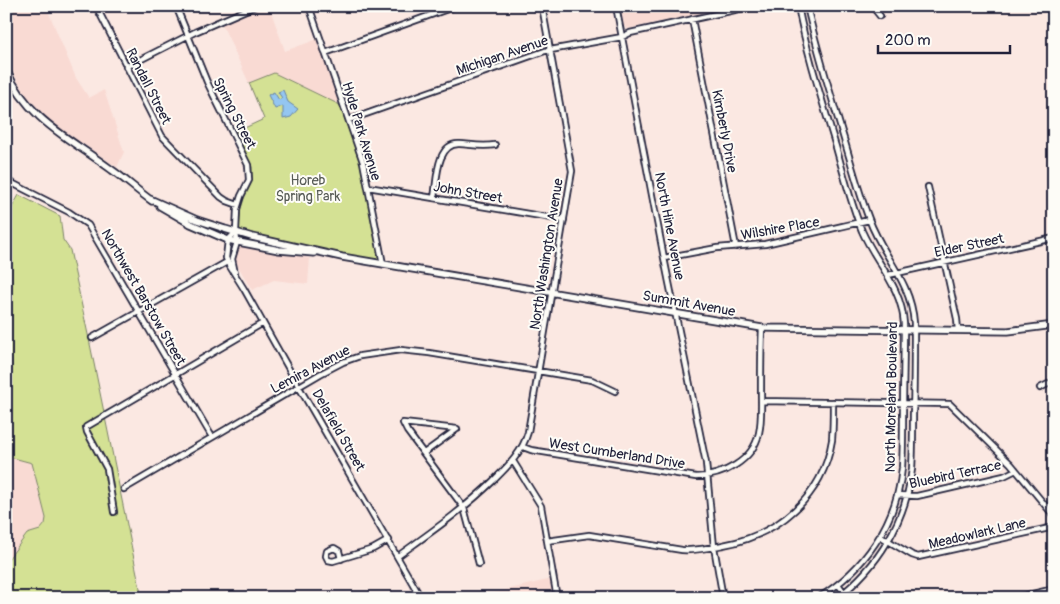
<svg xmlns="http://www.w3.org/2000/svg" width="1060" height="604" font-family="Pangolin,sans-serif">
  <rect width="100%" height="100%" fill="#fbe8e2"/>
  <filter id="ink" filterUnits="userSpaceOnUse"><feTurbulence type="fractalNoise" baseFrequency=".02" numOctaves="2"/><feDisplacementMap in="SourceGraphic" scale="10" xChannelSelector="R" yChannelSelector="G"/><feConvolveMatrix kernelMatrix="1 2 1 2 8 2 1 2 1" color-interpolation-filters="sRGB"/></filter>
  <g filter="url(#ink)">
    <path fill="#f9dad3" d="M6,6H46L76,78L89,98L104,90L124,152L117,167L52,123L28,98L13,73L6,56Z
      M262,6H269L285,51L318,39L340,105L274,73L249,83L222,24Z
      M620,6H734L627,29L624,26Z
      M240,246L310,258L308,284L274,280L252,290L235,261L237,247Z
      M6,456L32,463L46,518L45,524L40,530L27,534L6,562Z
      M551,579L554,598H473Z"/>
    <path fill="#d4e194" stroke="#7b8268" d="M274,73L340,105L361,164L379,260L344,255L239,231L241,204L252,182V167L236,132L264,119L249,83Z
      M19,195L60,216L63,240L70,250L90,344L142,598H6V562L27,534L40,530L45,524L46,518L32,463L6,456V210L11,209Z"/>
    <path fill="#94c6f1" stroke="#6684a8" d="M283,90L288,102L298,109L291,117L283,119V106L275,109L268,95L274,92L279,100L282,98L278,92Z"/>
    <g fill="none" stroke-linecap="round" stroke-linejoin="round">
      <defs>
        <path id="minor" d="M96,6L162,136L221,197L227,201L238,205
          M176,6L207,82L248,165L249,180L241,196L237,209L236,232L237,242L232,259L235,273
          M309,6L363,162L383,264
          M616,6L664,258L706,463L714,547L723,598
          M798,6C807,54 822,100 836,147C844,175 851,204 862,231C876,263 902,287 904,324C904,354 903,385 903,415C903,433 903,451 902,468C897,523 864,570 818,598
          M807,6C817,51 831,95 844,139C852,166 859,193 869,219C883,257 911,281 914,323C914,354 914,385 913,415C913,433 913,451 912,469C906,521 878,567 837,598
          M872,6L880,16
          M692,19L736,247
          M325,53L456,6
          M126,67L195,32L255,6
          M349,120L545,51L622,37L630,33L753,6
          M6,180L69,212L88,225L212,437
          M368,187L564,220
          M928,187L957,319L958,330
          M434,198C437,181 436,142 460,144C473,145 482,147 495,145
          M236,232L228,240L226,258L229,265L244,289L299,387L421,598
          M664,258L717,248L765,244L869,220
          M888,275L1054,238
          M92,338L227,262
          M1040,388L1054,381
          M761,401L950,404L1011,464L1054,516
          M457,429L403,423L407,431L464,508L479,564
          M523,447L531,450L696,477C723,476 753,461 759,433C762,420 761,405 761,391C761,370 761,349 762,328
          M424,453L457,429
          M513,461L541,506L557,598
          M124,489L320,374L343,362L360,356L401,350L429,353L592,380L615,391
          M897,495L917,496L1004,476L1016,470
          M114,512L107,469L87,432L86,427L263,323
          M880,536L912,555L918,557L1054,527
          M547,541L589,535L682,550C696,551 709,548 723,545C778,535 823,497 832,440C833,427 833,414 833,402
          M398,556C431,532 463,510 493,481C508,466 522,453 528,432L572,171L542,6
          M341,559L339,551L334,548L327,551L326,556L328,560L333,561L373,549L389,540
          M838,584L848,598
          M1015,598L1054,589"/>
        <path id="major" d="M6,70C30,122 70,138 112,170C126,180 138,191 152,201
          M150,199L197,220L225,229L252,237L342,257L762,328L1008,331L1054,325
          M160,206L191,224L228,240L279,250L314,253"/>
      </defs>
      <use href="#minor" stroke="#22223b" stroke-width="8"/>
      <use href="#major" stroke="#22223b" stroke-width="9"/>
      <use href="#minor" stroke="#fdfcf7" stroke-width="4.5"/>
      <use href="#major" stroke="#fdfcf7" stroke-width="5.5"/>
    </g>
  </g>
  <g text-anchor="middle" stroke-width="4" stroke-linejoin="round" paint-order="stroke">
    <g font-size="14" fill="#22223b" stroke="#fdfcf7">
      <text transform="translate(502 55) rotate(-19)" y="5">Michigan Avenue</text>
      <text transform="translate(149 86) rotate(63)" y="5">Randall Street</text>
      <text transform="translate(235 113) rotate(63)" y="5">Spring Street</text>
      <text transform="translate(362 131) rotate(73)" y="5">Hyde Park Avenue</text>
      <text transform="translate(725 131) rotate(79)" y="5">Kimberly Drive</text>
      <text transform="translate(468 192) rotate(10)" y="5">John Street</text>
      <text transform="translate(670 226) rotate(79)" y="5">North Hine Avenue</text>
      <text transform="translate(780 228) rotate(-10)" y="5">Wilshire Place</text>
      <text transform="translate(969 245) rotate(-12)" y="5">Elder Street</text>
      <text transform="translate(546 254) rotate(-81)" y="5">North Washington Avenue</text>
      <text transform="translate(144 297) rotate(60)" y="5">Northwest Barstow Street</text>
      <text transform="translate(689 303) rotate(10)" y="5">Summit Avenue</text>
      <text transform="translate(310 369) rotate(-28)" y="5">Lemira Avenue</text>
      <text transform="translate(891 397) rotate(-89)" y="5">North Moreland Boulevard</text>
      <text transform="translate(339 430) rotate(60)" y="5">Delafield Street</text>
      <text transform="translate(617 453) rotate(9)" y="5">West Cumberland Drive</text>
      <text transform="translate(955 474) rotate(-12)" y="5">Bluebird Terrace</text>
      <text transform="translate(977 533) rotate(-13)" y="5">Meadowlark Lane</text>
    </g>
    <g font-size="14" fill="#575b56" stroke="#fdfcf7">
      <text x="308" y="185">Horeb<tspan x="308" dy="16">Spring Park</tspan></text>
    </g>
  </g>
  <rect width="1060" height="604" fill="none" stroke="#fdfcf7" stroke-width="25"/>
  <rect x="12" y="12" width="1035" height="579" fill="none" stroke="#22223b" stroke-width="2" filter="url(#ink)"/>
  <path d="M878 45v8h132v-8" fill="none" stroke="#22223b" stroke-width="2.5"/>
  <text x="885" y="45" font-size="15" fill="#22223b" stroke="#fdfcf7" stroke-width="4" paint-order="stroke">200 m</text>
</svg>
